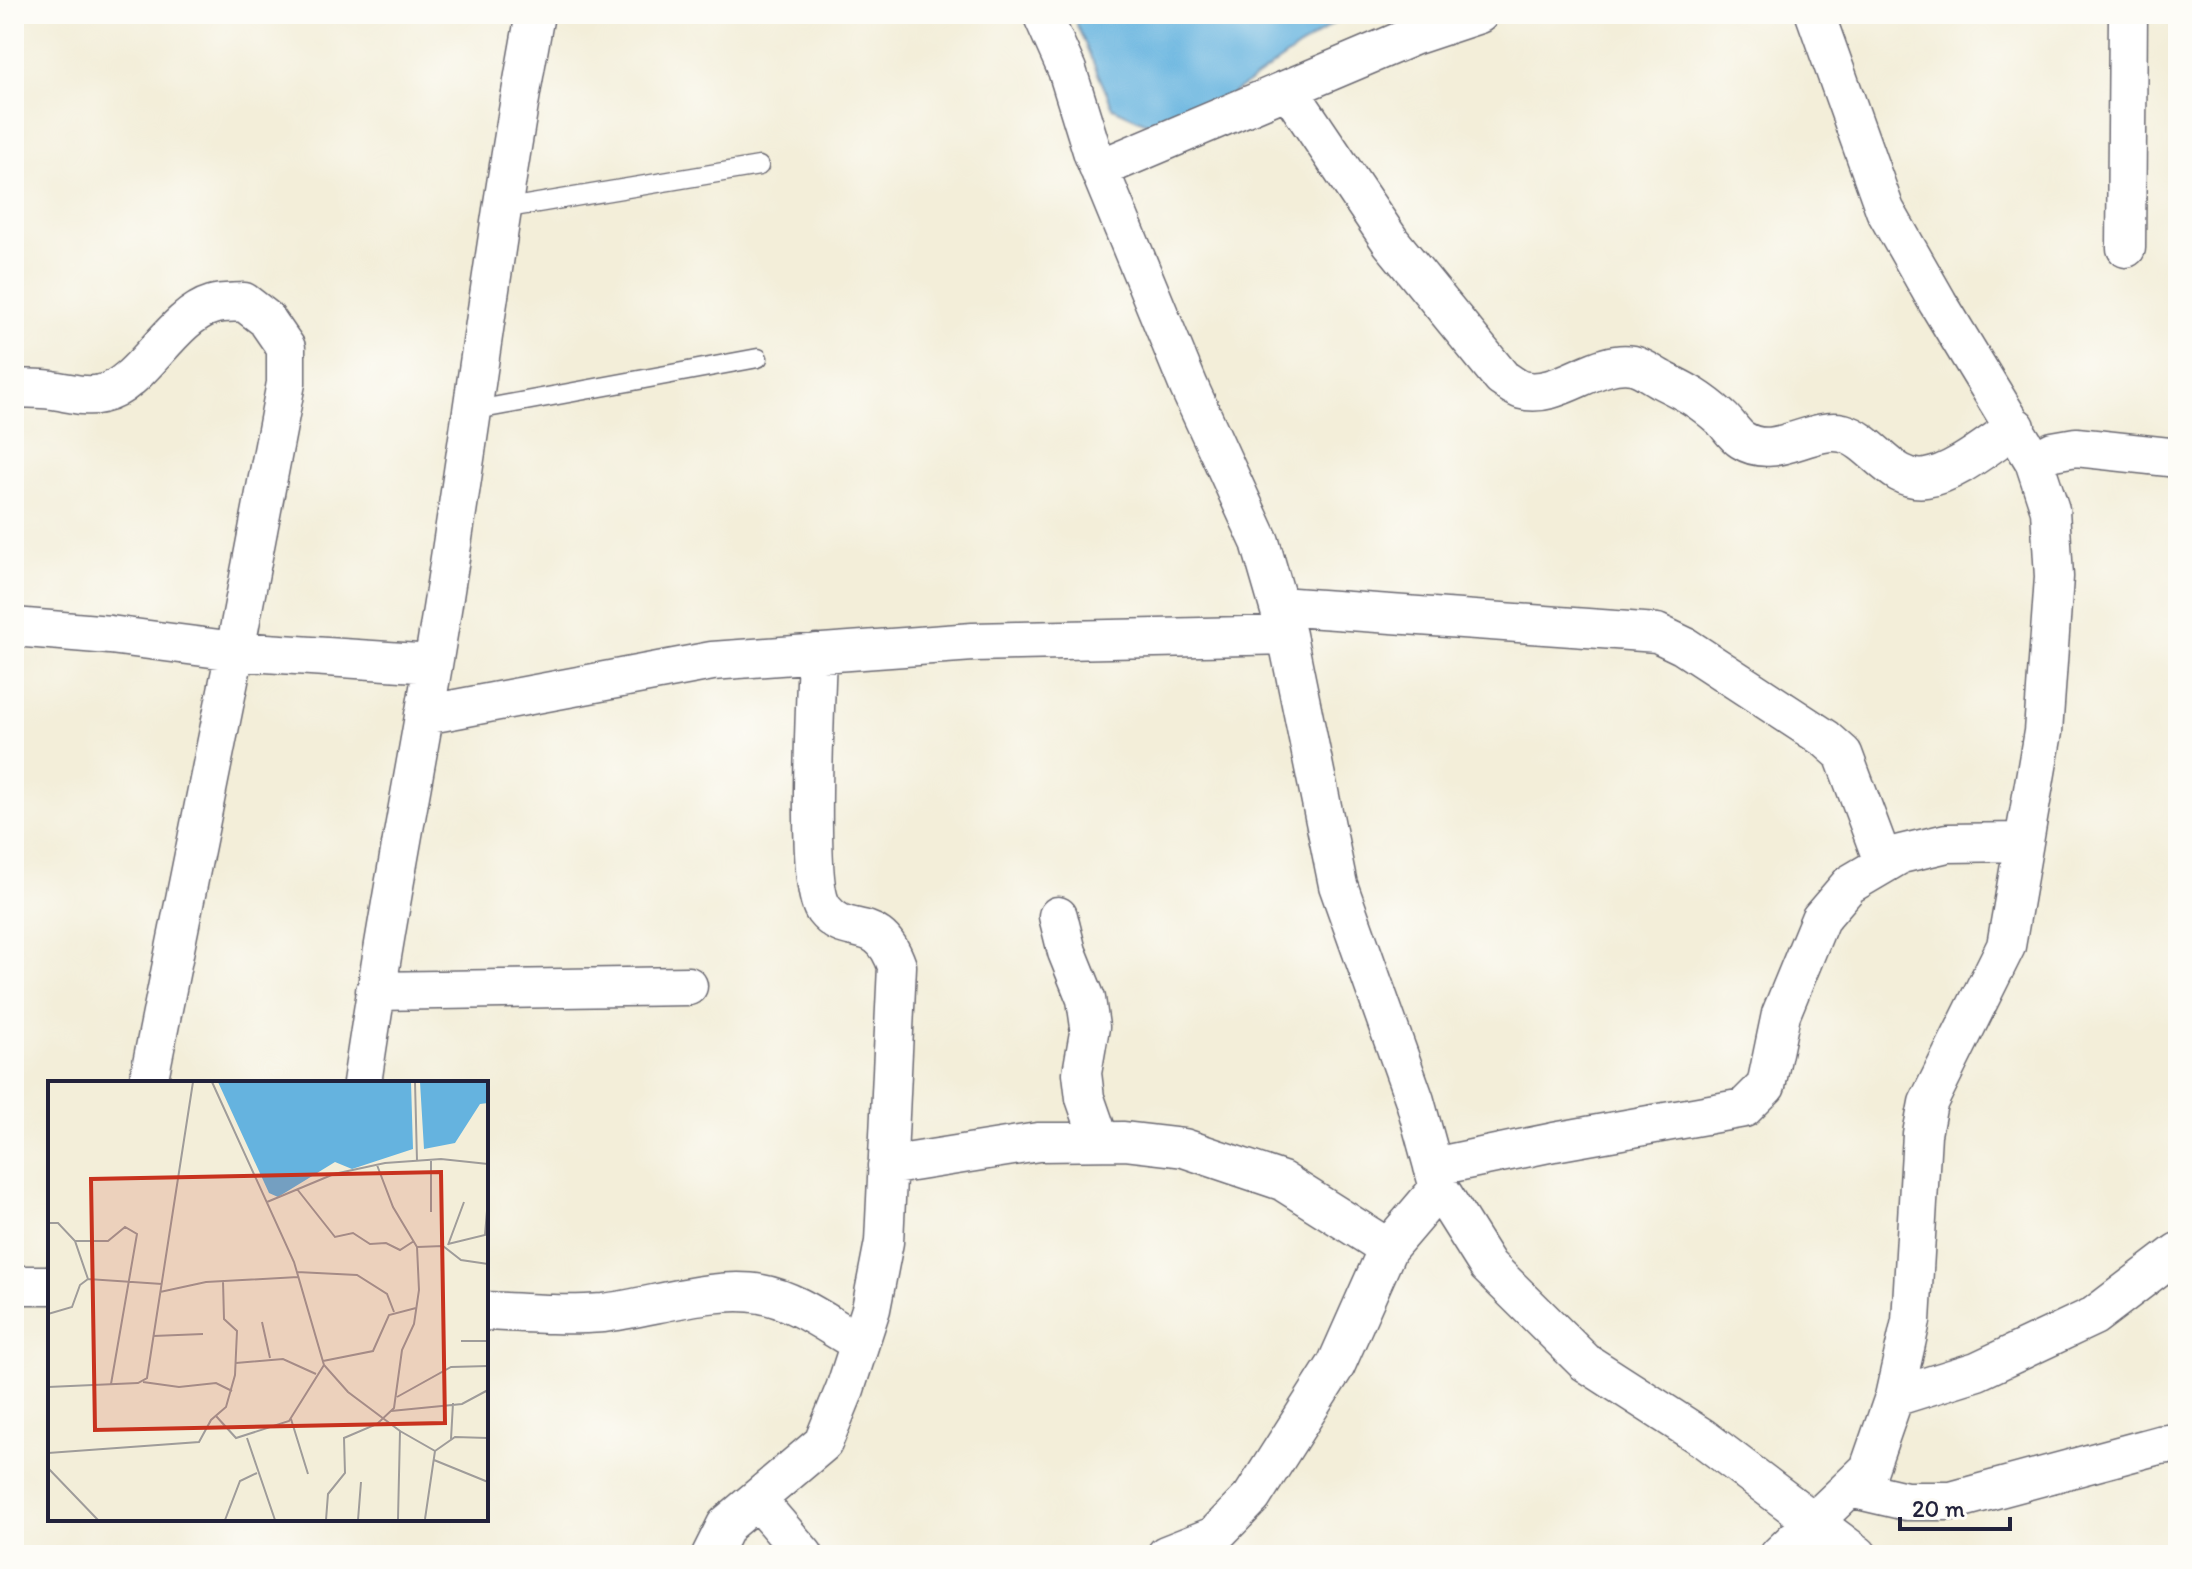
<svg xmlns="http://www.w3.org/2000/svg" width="2192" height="1569" font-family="Itim,sans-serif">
  <rect width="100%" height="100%" fill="#fdfcf7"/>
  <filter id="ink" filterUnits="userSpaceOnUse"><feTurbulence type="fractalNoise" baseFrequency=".0125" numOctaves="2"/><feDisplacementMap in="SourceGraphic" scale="16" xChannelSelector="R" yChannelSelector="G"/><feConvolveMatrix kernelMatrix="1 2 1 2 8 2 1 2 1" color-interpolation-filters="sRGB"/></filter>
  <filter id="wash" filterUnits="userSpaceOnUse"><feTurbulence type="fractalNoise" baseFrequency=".006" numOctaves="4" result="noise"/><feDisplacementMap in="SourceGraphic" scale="32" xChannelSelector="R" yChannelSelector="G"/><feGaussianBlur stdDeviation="1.8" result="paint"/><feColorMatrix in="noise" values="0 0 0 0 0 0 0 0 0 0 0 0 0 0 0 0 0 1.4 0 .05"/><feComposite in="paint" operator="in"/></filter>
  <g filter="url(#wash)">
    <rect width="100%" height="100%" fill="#f3eed9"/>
    <path fill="#65b3df" stroke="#446a8d" stroke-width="2" d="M1072,14H1347L1173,135L1113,108Z"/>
  </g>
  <g filter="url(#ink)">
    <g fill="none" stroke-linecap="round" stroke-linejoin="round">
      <defs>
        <path id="service" d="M502,209L759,166
          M471,411L758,358"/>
        <path id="minor" d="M1042,14L1067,70L1093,154L1189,387L1260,542L1287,635L1338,885L1415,1101L1439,1188L1488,1266L1585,1362L1703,1438L1858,1555
          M1288,89L1391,242L1502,378C1508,382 1515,388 1522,390C1558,400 1596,358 1633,365C1642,367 1651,374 1660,379C1686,392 1699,398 1721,418C1728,424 1734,435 1742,440C1775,461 1810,426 1843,433C1874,441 1891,483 1926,478C1955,474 1991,443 2016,427
          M1099,169L1413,36L1479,14
          M2126,248L2128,14
          M14,388C26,389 39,388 52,390C68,392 85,398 101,394C141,386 171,317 212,305C222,302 234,303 244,302L266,319L286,348V383L235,651L148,1083
          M2034,461L2053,451L2076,447L2178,458
          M1279,606L1657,633L1684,646L1826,739L1843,754L1884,864
          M14,627L110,635L235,651L433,664
          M424,715L712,661L973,642L1287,635
          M1058,916L1067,952L1086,999L1090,1027L1082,1073L1085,1098L1100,1141
          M375,991L688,986
          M362,1083C382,943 409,805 433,665C469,449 495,230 535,14
          M887,1166L1038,1142L1124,1141L1184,1148L1282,1181L1388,1248
          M1433,1167L1554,1142L1744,1108L1766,1086L1781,1014L1820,919L1850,884L1901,854L1947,843L2022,842
          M14,1285H50
          M486,1311C524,1313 564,1316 603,1313C650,1308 716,1285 761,1294C796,1300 829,1326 860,1343
          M1894,1397L1977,1371L2094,1316L2178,1252
          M1850,1488L1906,1501H1951L2159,1445L2178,1443
          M757,1500L804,1555
          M711,1555L726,1525L823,1443L845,1389L871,1309L884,1242L897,966C878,911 848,941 824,910C805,885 816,696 817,653
          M1166,1555L1214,1536L1252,1497L1336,1365L1388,1248L1439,1188
          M1779,1555L1869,1469L1894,1397L1911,1321L1922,1134L1928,1103L2006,946L2043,732L2054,577L2050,510L2034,461L1938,303L1885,210L1815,14"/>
      </defs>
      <use href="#service" stroke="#6b6972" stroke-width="21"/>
      <use href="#minor" stroke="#6b6972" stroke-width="41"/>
      <use href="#service" stroke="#fff" stroke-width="18"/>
      <use href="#minor" stroke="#fff" stroke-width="38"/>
    </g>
  </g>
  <g transform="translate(48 1081)">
    <rect width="440" height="440" fill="#f3eed9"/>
    <path d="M170,1H363L365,68L304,88L287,81L230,116L221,112ZM372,1H440V22L432,23L407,62L376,68Z" fill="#65b3df"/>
    <path fill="none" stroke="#9f9c9a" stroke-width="2" d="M164,1L246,181L276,284L300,311L352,350L350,438M367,1L369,80M383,79V131M249,108L287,156L305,152L322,163L338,162L352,169L366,160M219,121L286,93L337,82L393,78L440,83M0,142H10L27,160L40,198M27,160H60L77,146L89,153L63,303M400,163L437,154L440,118M400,164L416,121M369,166L395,165L413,179L440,183M249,191L309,194L339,213L346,231M112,211L158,201L250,196M0,233L24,226L32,204L40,198L114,203M214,241L222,277M105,255L155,253M413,260H440M275,280L325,270L341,234L368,227M188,282L235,278L268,293M95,301L131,306L168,302L184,310M0,306L90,302L99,297L145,1M349,316L403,286L440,285M343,330L414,323L440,309M168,335L188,357L241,340L276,284M243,338L260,393M352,350L387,370L377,438M199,357L227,439M403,358L405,322M387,370L407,356L440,357M0,372L151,361L163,339L178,326L187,294L189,250L176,238L175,200M386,379L440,401M0,387L50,439M177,439L192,400L209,392M278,439L280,413L297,392L296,357L329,343L346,327L354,269L366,243L371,209L369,166L345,126L329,84M297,439H436M310,439L313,401"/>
    <path fill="#c8321e" fill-opacity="0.15" stroke="#c8321e" stroke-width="4" d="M393,91L397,342L47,349L43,98Z"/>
    <rect width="440" height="440" fill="none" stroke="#22223b" stroke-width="4"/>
  </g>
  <rect width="2192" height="1569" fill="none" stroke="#fdfcf7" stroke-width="48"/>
  <path d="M1900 1517v12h110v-12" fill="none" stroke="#22223b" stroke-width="4"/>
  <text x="1912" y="1517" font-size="24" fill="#22223b" stroke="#fdfcf7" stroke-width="6" paint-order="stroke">20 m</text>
</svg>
